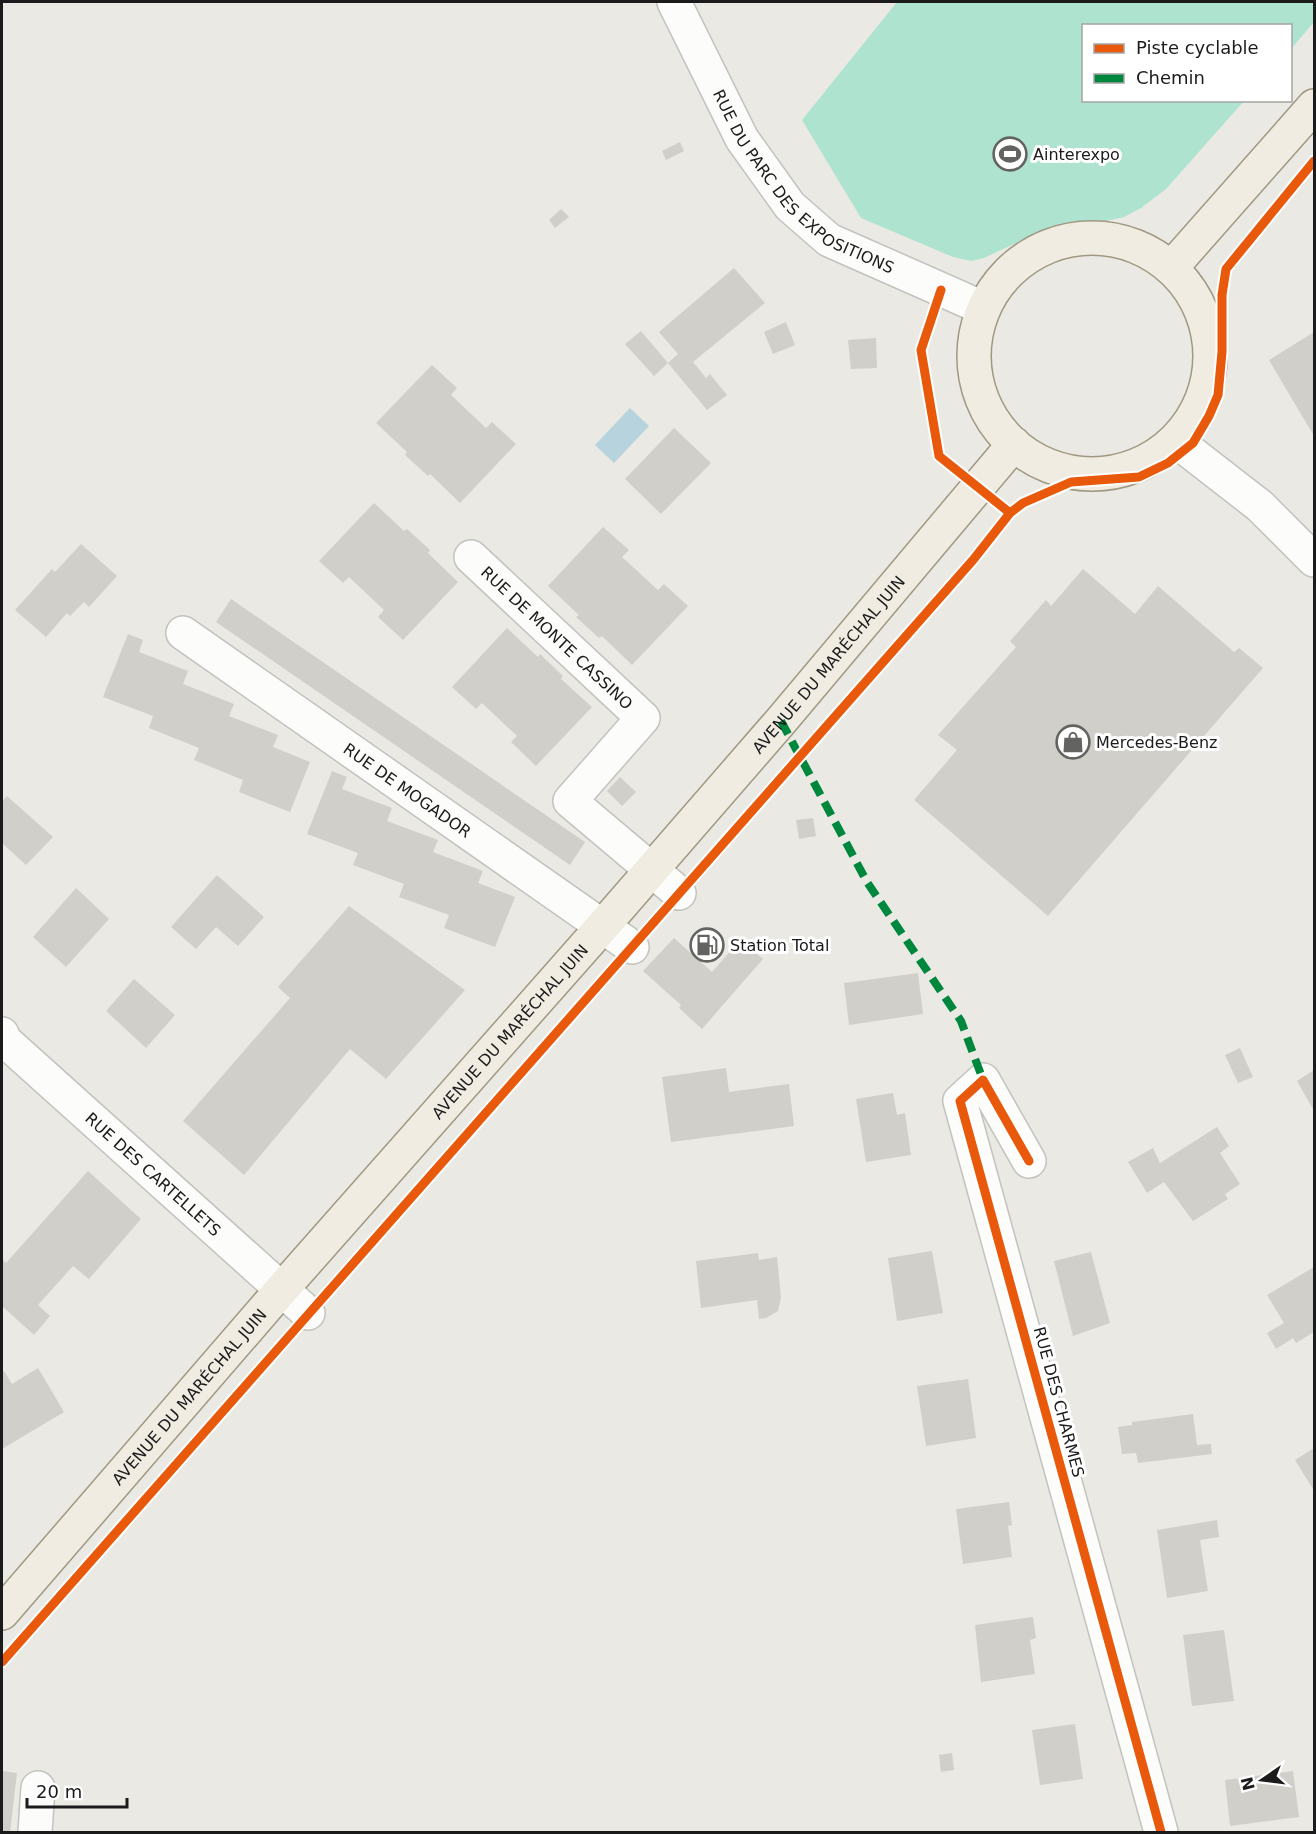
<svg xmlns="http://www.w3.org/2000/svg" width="1316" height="1834" viewBox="0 0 1316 1834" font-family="'DejaVu Sans',sans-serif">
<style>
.pitch{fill:#aee3d0}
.water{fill:#b6d3de}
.building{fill:#d1cfca}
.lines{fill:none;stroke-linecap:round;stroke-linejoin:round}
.minor-casing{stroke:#c2c2bf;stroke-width:36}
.major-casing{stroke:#a09881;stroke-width:36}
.minor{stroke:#fcfcfb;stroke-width:33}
.major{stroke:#f0ece2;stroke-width:33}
.quiet{stroke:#00873e;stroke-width:8;stroke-dasharray:15 8;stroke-linecap:butt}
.cycleway-casing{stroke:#fff;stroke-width:13}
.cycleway{stroke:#e8590c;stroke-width:9}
.labels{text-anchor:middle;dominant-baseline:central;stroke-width:6;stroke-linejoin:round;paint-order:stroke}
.poi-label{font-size:16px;fill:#1b1b1b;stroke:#fff;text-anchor:start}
.street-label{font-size:16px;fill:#1b1b1b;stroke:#fff}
</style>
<rect width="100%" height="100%" fill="#eae9e3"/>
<path class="pitch" d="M897,2H1314V22L1291,49L1290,26H1084V100L1244,101L1166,189L1141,208L1124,217L1022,240L984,258L971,261L953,257L861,218L802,120Z"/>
<path class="water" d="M630,408L649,426L614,463L595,445Z"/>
<path class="building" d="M680,142L684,151L666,160L662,151Z
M561,209L569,217L555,228L549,220Z
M734,268L765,303L693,362L706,378L710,374L727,395L707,410L668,363L678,354L659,332Z
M786,322L795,345L773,354L764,332Z
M641,331L668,363L654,376L625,344Z
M1314,332V436L1269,360Z
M876,338L877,368L851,369L848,340Z
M432,365L457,388L451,395L486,428L492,422L516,444L460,503L430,474L428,476L405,455L407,452L376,423Z
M674,428L711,463L661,514L625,479Z
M374,503L404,531L407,529L430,550L428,553L458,582L403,640L378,617L384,610L349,577L343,583L319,561Z
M603,527L629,550L622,557L658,590L664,584L688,606L632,665L602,636L599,638L576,617L579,615L548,586Z
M81,544L117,576L89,607L84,602L70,616L67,613L46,637L15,610L52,569L55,572Z
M1083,569L1135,614L1158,586L1234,652L1239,648L1263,668L1048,916L914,800L957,750L938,735L1016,647L1010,641L1046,600L1051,606Z
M231,599L585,842L570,865L216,622Z
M507,628L538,657L540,654L563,676L561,679L592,707L536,766L511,742L517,736L482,703L476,709L452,687Z
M128,634L143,640L139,652L188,671L183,684L234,704L229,716L278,735L273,747L310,762L290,812L239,792L243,780L194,760L199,748L149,728L153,716L103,697Z
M332,771L347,777L342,789L392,808L387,821L438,840L433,852L483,871L478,883L515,897L495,947L444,928L449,915L399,897L404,884L353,865L358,853L307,834Z
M620,777L636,792L622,806L607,791Z
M7,796L53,837L26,865L2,843V802Z
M813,818L816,836L799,839L796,820Z
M217,875L264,917L238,946L216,927L196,949L171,927Z
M76,888L109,919L66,967L33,937Z
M349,906L465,990L386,1079L350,1049L244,1175L183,1121L290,998L278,987Z
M674,938L712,972L741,939L763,959L702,1029L679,1008L681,1005L643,971Z
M918,973L923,1014L849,1025L844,983Z
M134,979L175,1015L146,1048L106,1011Z
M1240,1048L1253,1077L1238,1083L1225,1055Z
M726,1068L729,1092L789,1084L794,1126L671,1142L662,1077Z
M1314,1070V1111L1297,1081Z
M893,1093L897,1115L905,1113L911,1155L866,1162L856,1099Z
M1217,1127L1229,1146L1220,1153L1240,1184L1225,1194L1228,1199L1193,1221L1164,1182L1147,1193L1128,1162L1153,1148L1160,1163Z
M88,1171L141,1219L89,1279L73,1266L38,1305L50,1316L34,1335L2,1306V1259L6,1263Z
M932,1251L943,1313L897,1321L888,1258Z
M1091,1252L1110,1323L1073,1336L1054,1261Z
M758,1253L759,1260L777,1257L781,1298L778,1311L766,1318L759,1319L757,1300L701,1308L696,1261Z
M1314,1267V1332L1296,1343L1293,1338L1276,1349L1267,1333L1284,1323L1267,1295Z
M38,1368L64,1412L2,1449V1372L4,1371L12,1384Z
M968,1379L976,1438L926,1446L917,1386Z
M1193,1414L1197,1445L1211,1444L1212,1454L1138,1463L1136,1453L1122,1454L1118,1427L1132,1425V1422Z
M1314,1448V1491L1295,1460Z
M1009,1502L1012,1525L1008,1526L1012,1557L963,1564L956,1509Z
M1217,1520L1219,1537L1200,1540L1208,1591L1167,1598L1157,1530Z
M1033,1617L1036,1638L1030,1640L1035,1674L981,1682L975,1625Z
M1224,1630L1234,1701L1192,1706L1183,1635Z
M1075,1724L1083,1779L1040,1785L1032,1730Z
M952,1753L954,1770L941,1772L939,1755Z
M2,1771L17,1773L10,1832H2Z
M1293,1771L1299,1817L1230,1826L1225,1780Z"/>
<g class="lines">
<defs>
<g id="minor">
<path id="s1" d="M674,2L742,139L790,206L829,240L983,308"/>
<path d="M1175,440L1260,506L1314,560"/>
<path id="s2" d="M471,557L643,718L570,801L679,893"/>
<path id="s3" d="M183,633L632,947"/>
<path id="s4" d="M2,1034L4,1040L308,1313"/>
<path d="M1029,1161L983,1080L960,1101L1161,1832"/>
<path d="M35,1832L38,1788"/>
</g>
<g id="major">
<circle cx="1092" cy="356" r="118"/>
<path d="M1171,268L1314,106"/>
<path id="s5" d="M2,1613L282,1289L602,927L781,721L1014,444"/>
</g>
</defs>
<use href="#minor" class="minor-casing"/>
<use href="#major" class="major-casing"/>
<use href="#minor" class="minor"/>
<use href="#major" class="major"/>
<path class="quiet" d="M781,721L867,882L961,1021L983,1080"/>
<defs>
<path id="cycleway" d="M941,290L921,350L939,456L1010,513
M1029,1161L983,1080L960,1101L1161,1832
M2,1662L973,560L1010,513L1023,503L1071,482L1139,477L1168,463L1193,443L1209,416L1218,395L1222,352V295L1226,269L1314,161"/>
</defs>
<use href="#cycleway" class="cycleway-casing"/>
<use href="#cycleway" class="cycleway"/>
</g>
<defs>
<symbol id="stadium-ring" viewBox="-11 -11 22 22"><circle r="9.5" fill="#fff" stroke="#636361" stroke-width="1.5"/><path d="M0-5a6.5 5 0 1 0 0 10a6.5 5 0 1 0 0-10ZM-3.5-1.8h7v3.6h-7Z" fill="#636361"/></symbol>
<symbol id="shop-ring" viewBox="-11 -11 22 22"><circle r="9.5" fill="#fff" stroke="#636361" stroke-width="1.5"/><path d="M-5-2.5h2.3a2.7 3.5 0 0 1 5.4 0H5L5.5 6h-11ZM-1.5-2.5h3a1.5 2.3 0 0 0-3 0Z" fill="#636361"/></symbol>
<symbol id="fuel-ring" viewBox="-11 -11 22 22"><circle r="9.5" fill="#fff" stroke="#636361" stroke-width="1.5"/><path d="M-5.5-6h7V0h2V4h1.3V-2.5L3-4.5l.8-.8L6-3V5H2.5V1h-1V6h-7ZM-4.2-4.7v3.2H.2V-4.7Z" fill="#636361"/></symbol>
</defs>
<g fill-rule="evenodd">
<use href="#stadium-ring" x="991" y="135" width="38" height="38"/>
<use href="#shop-ring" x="1054" y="723" width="38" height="38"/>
<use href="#fuel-ring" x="688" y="926" width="38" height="38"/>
</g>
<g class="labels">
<g class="poi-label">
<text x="1033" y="154">Ainterexpo</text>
<text x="1096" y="742">Mercedes-Benz</text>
<text x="730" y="945">Station Total</text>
</g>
<g class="street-label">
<text stroke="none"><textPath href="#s1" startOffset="228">RUE DU PARC DES EXPOSITIONS</textPath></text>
<text stroke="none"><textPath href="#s2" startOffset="118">RUE DE MONTE CASSINO</textPath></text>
<text stroke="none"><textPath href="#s5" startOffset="1258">AVENUE DU MARÉCHAL JUIN</textPath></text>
<text stroke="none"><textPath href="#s3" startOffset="274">RUE DE MOGADOR</textPath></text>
<text stroke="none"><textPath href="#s5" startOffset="772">AVENUE DU MARÉCHAL JUIN</textPath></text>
<text stroke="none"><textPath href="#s4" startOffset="207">RUE DES CARTELLETS</textPath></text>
<text stroke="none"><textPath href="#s5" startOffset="286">AVENUE DU MARÉCHAL JUIN</textPath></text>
<text transform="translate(1059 1402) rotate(75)">RUE DES CHARMES</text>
</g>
</g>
<rect width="1316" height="1834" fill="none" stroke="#1b1b1b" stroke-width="6"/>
<rect x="1082" y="24" width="210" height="78" fill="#ffffff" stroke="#a4a4a4" stroke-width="1.5"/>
<rect x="1094" y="44" width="30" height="9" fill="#e8590c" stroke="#a4a4a4" stroke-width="1.5"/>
<text x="1136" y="54" font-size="18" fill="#1b1b1b">Piste cyclable</text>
<rect x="1094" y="74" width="30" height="9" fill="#00873e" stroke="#a4a4a4" stroke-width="1.5"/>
<text x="1136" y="84" font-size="18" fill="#1b1b1b">Chemin</text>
<g transform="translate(1262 1780) rotate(256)" stroke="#ffffff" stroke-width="4.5" paint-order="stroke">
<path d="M0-4.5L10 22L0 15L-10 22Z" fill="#1b1b1b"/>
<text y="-9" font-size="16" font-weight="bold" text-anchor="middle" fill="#1b1b1b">N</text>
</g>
<path d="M27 1798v9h100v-9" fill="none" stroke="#1b1b1b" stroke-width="3"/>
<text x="36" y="1798" font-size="18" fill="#1b1b1b" stroke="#ffffff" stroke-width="4.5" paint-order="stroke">20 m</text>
</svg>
